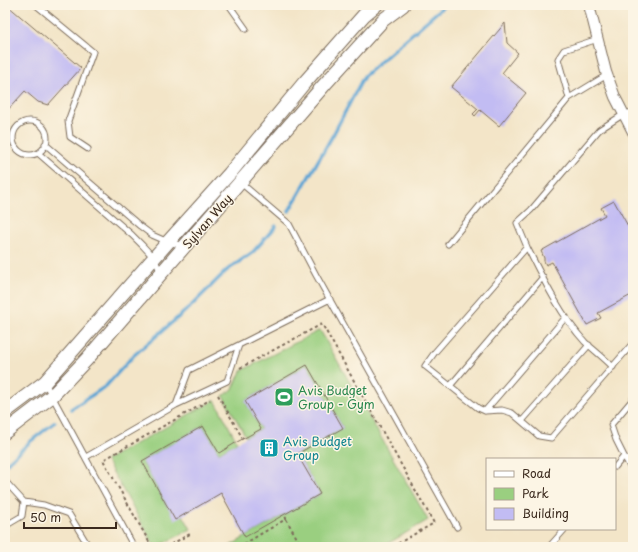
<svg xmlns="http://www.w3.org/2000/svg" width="638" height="552" viewBox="0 0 638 552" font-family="'Playpen Sans',sans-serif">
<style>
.green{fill:#9acf80;stroke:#6a7c4f}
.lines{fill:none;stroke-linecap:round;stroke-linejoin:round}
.stream{stroke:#5da5d4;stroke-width:3.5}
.building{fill:#c2bcf3}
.service-casing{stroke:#7b6b5a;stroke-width:7}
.minor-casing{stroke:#7b6b5a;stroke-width:12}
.tertiary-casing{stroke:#7b6b5a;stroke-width:15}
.path{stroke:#7b6b5a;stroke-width:2;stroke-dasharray:3 3;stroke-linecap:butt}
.service{stroke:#fff;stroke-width:5}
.minor{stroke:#fff;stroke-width:10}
.tertiary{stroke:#fff;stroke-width:13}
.labels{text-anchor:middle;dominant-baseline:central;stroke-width:3;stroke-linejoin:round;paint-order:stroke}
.street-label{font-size:12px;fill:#3b2a1e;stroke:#fcf5e5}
.leisure-label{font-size:12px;fill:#27864d;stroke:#fcf5e5;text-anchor:start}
.culture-label{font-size:12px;fill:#0d838f;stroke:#fcf5e5;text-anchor:start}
</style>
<rect width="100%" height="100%" fill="#fcf5e5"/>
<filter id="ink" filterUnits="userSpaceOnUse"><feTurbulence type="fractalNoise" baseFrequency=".025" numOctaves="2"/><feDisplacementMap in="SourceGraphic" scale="8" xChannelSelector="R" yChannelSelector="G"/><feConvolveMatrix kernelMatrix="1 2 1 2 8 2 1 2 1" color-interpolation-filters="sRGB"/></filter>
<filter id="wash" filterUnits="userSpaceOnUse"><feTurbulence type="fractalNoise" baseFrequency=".012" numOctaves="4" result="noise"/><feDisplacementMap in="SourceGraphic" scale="16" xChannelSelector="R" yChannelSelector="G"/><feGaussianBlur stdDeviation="0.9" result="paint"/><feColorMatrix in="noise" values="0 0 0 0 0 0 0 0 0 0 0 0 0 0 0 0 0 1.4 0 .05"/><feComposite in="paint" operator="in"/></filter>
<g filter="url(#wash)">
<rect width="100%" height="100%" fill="#f3e5c8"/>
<path class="green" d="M320,330L428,520L382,547H228L320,494L297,454L343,428L307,365L245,401L261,429L246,437L223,396L233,389L241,371Z
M215,400L237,442L219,453L203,426L142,461L175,519L183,515L191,529L157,547H155L106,460Z"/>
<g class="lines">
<path class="stream" d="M289,211L333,135L364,76L445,5
M71,409L106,386L133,356L189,308L226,271L253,252L276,226
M5,465L31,441L55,422"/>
</g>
<g id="blocks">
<path class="building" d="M5,5H7L81,68L48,105L38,102L25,91L5,113Z
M505,23L507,43L518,53L502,73L526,93L499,126L480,110L475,116L473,114L478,109L451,87Z
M614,201L633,235V294L598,313L601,318L587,325L552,262L546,265L544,261V258L541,251L605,215L601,208Z
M307,365L343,428L297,454L320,494L245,537L221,493L175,520L142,461L203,426L219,453L237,442L261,429L245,401Z"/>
</g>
</g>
<g filter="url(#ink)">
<use href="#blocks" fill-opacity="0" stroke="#7b6b5a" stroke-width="1"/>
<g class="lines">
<defs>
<path id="service" d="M36,5L93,52L68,121L70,137L88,149
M229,5L246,29
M569,98L558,59L564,50L598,39
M633,112L624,114L599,130L531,210L517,223L527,247L435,352L425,366L478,408L485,411L502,410L512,413L539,436L551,438L633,343
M13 138a17 17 0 1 1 34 0a17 17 0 1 1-34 0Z
M45,144L140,226L152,235L168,242L184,246
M38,153L132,235L143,246L154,258L161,273
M241,183L289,224L316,275L457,527
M448,244L569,98L607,75
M527,247C543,279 561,316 585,342C594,350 604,358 613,367
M45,383L134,547
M450,386L543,277
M176,405L227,381L239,345
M485,411L566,317
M522,421L589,345
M624,456L633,472
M86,457L176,405L189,370L330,299
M615,467L624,456L616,440L611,425L633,399
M5,481L24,502L44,505L69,514L89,547
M5,526L22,516L24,502
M549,547L565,529"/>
<path id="minor" d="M589,5L606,72L615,97L633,132"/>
<path id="tertiary" d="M5,412L45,382L168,242L230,173L304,83L364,15L376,5
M5,432L52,396L87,359L325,84L383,20L403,5"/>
</defs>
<use href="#service" class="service-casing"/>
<use href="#minor" class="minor-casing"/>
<use href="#tertiary" class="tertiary-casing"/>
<path class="path" d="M240,368L322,324L434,523L392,547
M218,395L243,439
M286,519L302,547
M152,547L103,460L210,400
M166,547L190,534
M239,547L286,519L285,514"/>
<use href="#service" class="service"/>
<use href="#minor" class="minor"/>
<use href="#tertiary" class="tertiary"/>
</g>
</g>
<defs>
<symbol id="stadium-square" viewBox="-11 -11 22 22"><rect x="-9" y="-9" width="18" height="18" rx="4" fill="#2e9e5b" stroke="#fcf5e5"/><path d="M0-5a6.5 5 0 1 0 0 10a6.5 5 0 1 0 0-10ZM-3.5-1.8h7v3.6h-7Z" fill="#fff"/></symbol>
<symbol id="building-square" viewBox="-11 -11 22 22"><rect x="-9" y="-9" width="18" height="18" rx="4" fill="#0f9aa8" stroke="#fcf5e5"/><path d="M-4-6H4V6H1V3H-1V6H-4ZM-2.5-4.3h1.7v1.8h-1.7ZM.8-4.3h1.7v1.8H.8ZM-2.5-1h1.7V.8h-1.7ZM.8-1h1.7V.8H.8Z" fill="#fff"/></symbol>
</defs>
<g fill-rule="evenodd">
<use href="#stadium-square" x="273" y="386" width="22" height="22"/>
<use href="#building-square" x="258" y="437" width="22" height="22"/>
</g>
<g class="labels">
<g class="street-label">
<text transform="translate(207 221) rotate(-49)">Sylvan Way</text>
</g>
<g class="leisure-label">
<text x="298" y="390">Avis Budget<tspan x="298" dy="14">Group - Gym</tspan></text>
</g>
<g class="culture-label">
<text x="283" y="441">Avis Budget<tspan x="283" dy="14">Group</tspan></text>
</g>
</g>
<rect width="638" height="552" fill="none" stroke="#fcf5e5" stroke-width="20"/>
<rect x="486" y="458" width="130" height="72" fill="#fcf5e5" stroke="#afa495"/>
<rect x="494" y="471" width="20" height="6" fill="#ffffff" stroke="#afa495"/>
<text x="522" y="478" font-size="12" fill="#3b2a1e">Road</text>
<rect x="494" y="488" width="20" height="12" fill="#9acf80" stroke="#afa495"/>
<text x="522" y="498" font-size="12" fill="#3b2a1e">Park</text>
<rect x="494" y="508" width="20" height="12" fill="#c2bcf3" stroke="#afa495"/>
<text x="522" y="518" font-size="12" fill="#3b2a1e">Building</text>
<path d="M24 522v6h92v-6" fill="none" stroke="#3b2a1e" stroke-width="2"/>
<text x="30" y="522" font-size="12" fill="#3b2a1e" stroke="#fcf5e5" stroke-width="3" paint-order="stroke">50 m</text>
</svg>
